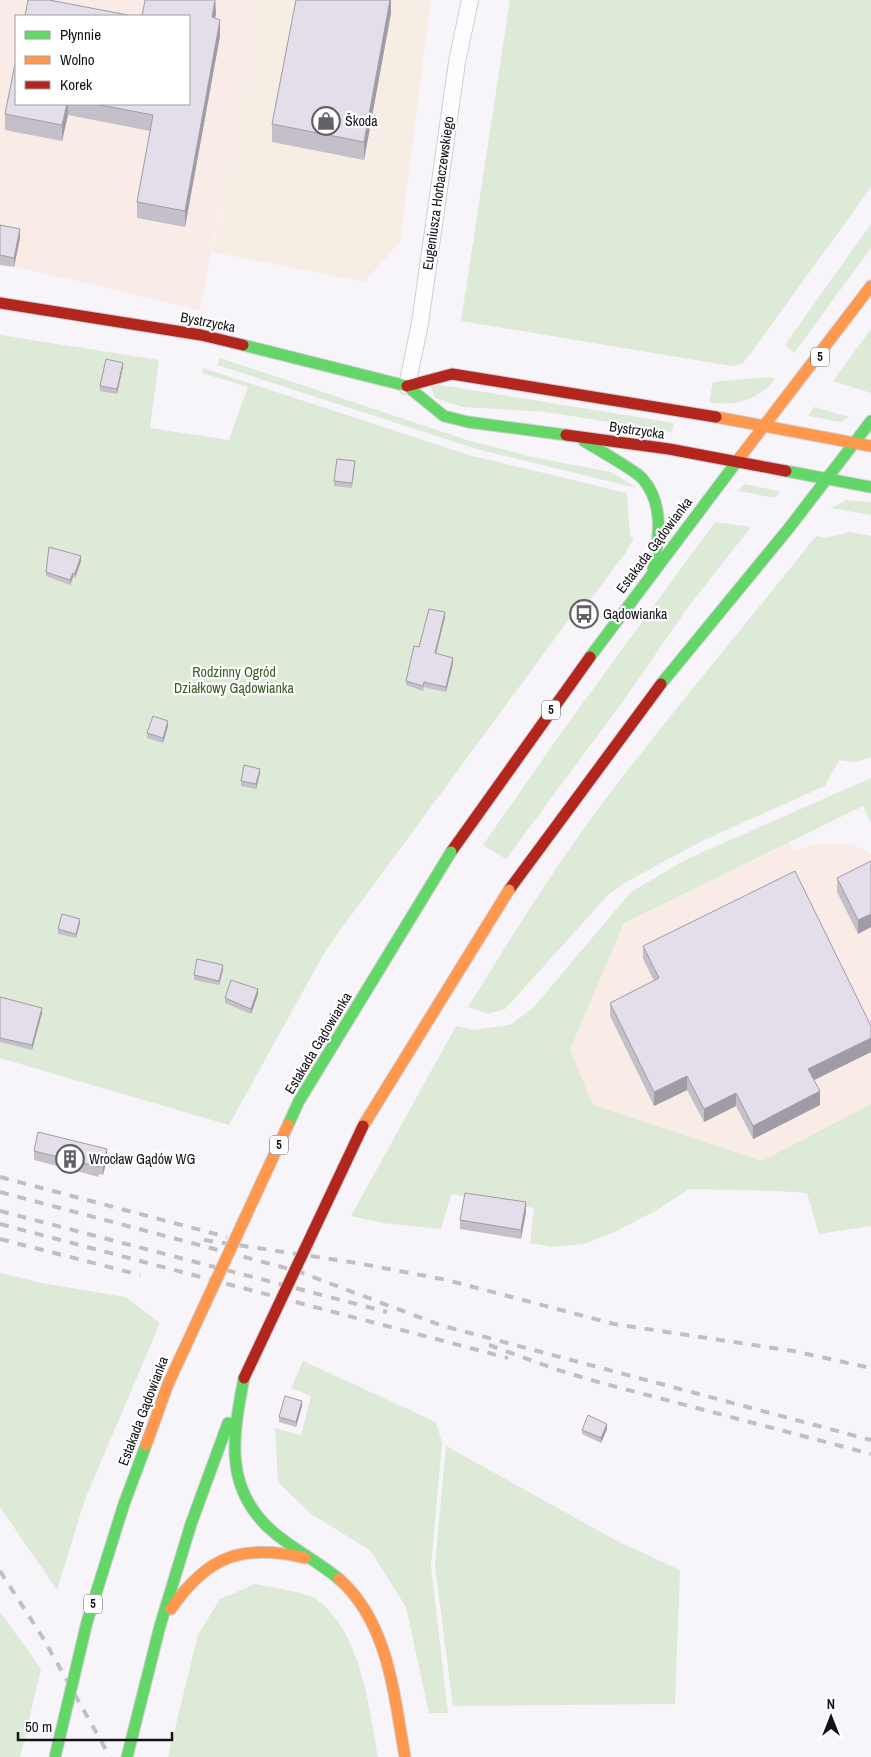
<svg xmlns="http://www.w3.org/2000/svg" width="871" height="1757" viewBox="0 0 871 1757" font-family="'Archivo Narrow',sans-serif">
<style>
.commercial{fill:#f6ede5}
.industrial{fill:#f9ece7;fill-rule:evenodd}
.green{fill:#dcead7}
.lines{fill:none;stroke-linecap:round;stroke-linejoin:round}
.street-casing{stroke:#d0ced3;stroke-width:18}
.fast-casing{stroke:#d0ced3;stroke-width:13}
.slow-casing{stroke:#d0ced3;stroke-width:13}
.jam-casing{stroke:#d0ced3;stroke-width:13}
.street{stroke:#fefdfe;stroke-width:16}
.fast{stroke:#63d668;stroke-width:11}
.slow{stroke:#ff974d;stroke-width:11}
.jam{stroke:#b3261e;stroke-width:11}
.rail{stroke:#c1bfc1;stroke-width:4;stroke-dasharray:9 9;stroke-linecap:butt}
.fast-bridge-casing{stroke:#d0ced3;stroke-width:13;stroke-linecap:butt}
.slow-bridge-casing{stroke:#d0ced3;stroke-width:13;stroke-linecap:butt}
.jam-bridge-casing{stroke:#d0ced3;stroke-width:13;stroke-linecap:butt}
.fast-bridge{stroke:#63d668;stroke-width:11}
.slow-bridge{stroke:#ff974d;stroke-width:11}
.jam-bridge{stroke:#b3261e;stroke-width:11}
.wall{fill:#c4bfc9}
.shaded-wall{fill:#a09ba4}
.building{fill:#e4deea;stroke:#a09ba4}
.labels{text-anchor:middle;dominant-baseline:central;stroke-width:4.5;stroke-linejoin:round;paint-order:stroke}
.shield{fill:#fff;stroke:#5a595d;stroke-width:1}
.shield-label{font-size:12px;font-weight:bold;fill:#141217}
.poi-label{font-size:14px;fill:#141217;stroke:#fff;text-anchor:start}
.street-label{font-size:14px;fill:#141217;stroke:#fff}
.park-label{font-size:14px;fill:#365e24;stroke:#fff}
</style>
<rect width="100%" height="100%" fill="#f7f4fa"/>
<path class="commercial" d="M260,0H431L400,242L364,282L212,252Z"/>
<path class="industrial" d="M0,0H260L200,310L0,263ZM16,16H189V104H16Z
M789,842L794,851L815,844H853L871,854V1104L762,1161L593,1105L570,1050L624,923Z"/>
<path class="green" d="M510,0H871V187L751,353L742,364L731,366L461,321Z
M871,224V248L794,353L785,345Z
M871,329V393L833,381Z
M0,335L159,360L150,428L229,440L248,387L202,373L203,368L472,456L627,493L630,536L634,538L626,552L582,611L578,607L327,948L229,1125L0,1058Z
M220,358L467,440L532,457L611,472L637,488L480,450L217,365Z
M769,377L775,379C758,400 736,407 709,402L713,382Z
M440,385L674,423L672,432L546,412L463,407L435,398L431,387Z
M814,407L849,417L841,422L808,416Z
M744,484L780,491L775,498L738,491Z
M847,500L871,502V515L831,508Z
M715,522L751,527L688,607L624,700L506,859L483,845L564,729Z
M849,532L871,536V757L856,762L839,760L825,786L704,840L628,881L608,895L505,1009L488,1014L468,1007C515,931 562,855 617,784C682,700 750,619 816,536L826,538Z
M871,778V823L863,806L624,923L570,1050L593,1105L762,1161L871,1104V1226L819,1234L807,1193L778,1191L689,1189L657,1210L610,1234L583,1244L552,1247L530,1243L534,1208L451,1194L441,1229L382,1223L351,1216L456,1026L473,1030L510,1025L533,1008L631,892L687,859Z
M0,1273L42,1283L125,1297L160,1323L85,1499L57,1590L0,1507Z
M303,1361L436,1422L442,1443L431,1566L448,1713H429L406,1607L371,1551L310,1513L278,1482L275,1428L301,1435L311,1396L291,1388Z
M446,1446L617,1541L680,1570L675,1704L453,1706L435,1566Z
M255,1584C267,1587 305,1592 314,1598C361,1629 369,1706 378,1757H168L198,1635L220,1599Z
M0,1612L41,1669L20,1757H0Z"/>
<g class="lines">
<defs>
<path id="street" d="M407,386L420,323L457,62L470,0"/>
<path id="fast" d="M243,345L407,386L444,416L468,422L566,435
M584,441C597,449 633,469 642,478C665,504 659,539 653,570
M786,471L871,487
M590,657L741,456
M661,684L789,528L871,421
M244,1378C233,1435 223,1487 271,1530C292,1549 318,1561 339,1579
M127,1757L160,1626L191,1524L228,1423"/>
<path id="slow" d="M716,417L871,446
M741,456L871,286
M339,1579C389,1623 394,1696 405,1757
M171,1609C207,1556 242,1543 305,1558"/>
<path id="jam" d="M0,303L201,335L243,345
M407,386L452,374L716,417
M566,435L669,449L786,471
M451,852L590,657
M509,890L661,684"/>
</defs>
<use href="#street" class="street-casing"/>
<use href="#fast" class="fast-casing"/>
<use href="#slow" class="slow-casing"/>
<use href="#jam" class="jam-casing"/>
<use href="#street" class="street"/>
<use href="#fast" class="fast"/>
<use href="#slow" class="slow"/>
<use href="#jam" class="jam"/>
<path class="rail" d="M0,1177L227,1237
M0,1192L297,1271L440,1325L871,1440
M0,1211L387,1312
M0,1224L508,1358
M0,1239L140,1275
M204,1240L357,1263L447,1280L614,1324L793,1351L871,1368
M489,1345L558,1370L598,1382L871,1454
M0,1571L43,1638L110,1757"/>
<defs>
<path id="fast-bridge" d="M288,1125L299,1101L451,852
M55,1757L87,1622L124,1504L146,1445"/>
<path id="slow-bridge" d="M363,1126L509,890
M146,1445L168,1384L288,1125"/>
<path id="jam-bridge" d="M244,1378L363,1126"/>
</defs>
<use href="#fast-bridge" class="fast-bridge-casing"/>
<use href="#slow-bridge" class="slow-bridge-casing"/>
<use href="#jam-bridge" class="jam-bridge-casing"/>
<use href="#fast-bridge" class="fast-bridge"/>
<use href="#slow-bridge" class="slow-bridge"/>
<use href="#jam-bridge" class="jam-bridge"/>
</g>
<path class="wall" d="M216,0L215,18L220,36L185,227L137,218V202L150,131L68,115L62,141L5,130V114L16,104H189Z
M391,0V13L364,160L272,142V124Z
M0,225L20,238L14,267L0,265Z
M123,367L117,394L100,391V386Z
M355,466L352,488L334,486V481Z
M81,561L75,578L73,577L70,585L46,576V572Z
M445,617L436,653L453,663L446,692L424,687L423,691L406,685V681L419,647Z
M168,726L163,743L147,738V733Z
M260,773L256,789L241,786V781Z
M871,861V927L858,934L837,892V878Z
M80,923L76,938L58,934V929Z
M643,946L871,1052L814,1080L820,1105L753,1139L736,1106L704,1122L687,1090L654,1106L610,1016V1003L654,981L643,959Z
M223,970L219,985L194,980V975Z
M258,994L251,1014L225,1003V998Z
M0,997L42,1013L32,1050L0,1042Z
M34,1151L107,1159L103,1175L99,1174V1177L34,1160Z
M526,1212L521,1239L460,1229V1220Z
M302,1406L296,1427L279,1422V1417Z
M607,1429L601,1443L582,1434V1430Z"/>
<path class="shaded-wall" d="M215,0L216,14L212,34V17Z
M390,0H391V13L364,160V142Z
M220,20V36L185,227V211Z
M67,104H68V115L62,141V125Z
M20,229V238L14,267V258Z
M123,363V367L117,394V389Z
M81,556V561L75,578V573Z
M73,573V577L70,585V580Z
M445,612V617L435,658V653Z
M453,658V663L446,692V687Z
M168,721V726L163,743V738Z
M260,769V773L256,789V784Z
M871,914V927L858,934V920Z
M80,919V923L76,938V934Z
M223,965V970L219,985V981Z
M258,989V994L251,1014V1009Z
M42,1008V1013L32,1050V1045Z
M871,1038V1052L808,1083V1069Z
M687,1076V1090L654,1106V1092Z
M820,1091V1105L753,1139V1126Z
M736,1093V1106L704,1122V1109Z
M107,1149V1159L103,1175V1165Z
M526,1202V1212L521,1239V1230Z
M302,1401V1406L296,1427V1422Z
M607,1424V1429L601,1443V1438Z"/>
<path class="building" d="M28,0H49L133,16H25Z
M145,0H215L212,17L220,20L185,211L137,202L153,115L95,104H189V16H142Z
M296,0H390L364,142L272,124Z
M16,59V104H67L62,125L5,114Z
M0,225L20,229L14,258L0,255Z
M106,359L123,363L117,389L100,386Z
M337,459L355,461L352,483L334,481Z
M49,547L81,556L75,573H73L70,580L46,572Z
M429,609L445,612L435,653L453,658L446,687L424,682L423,686L406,681L414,646L419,647Z
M153,716L168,721L163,738L147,733Z
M244,765L260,769L256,784L241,781Z
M871,861V914L858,920L837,878Z
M795,871L871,1026V1038L808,1069L820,1091L753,1126L736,1093L704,1109L687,1076L654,1092L610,1003L659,978L643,946Z
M62,914L80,919L76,934L58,929Z
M197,959L223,965L219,981L194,975Z
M231,980L258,989L251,1009L225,998Z
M0,997L42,1008L32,1045L0,1038Z
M38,1132L107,1149L103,1165L99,1164V1167L34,1151Z
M465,1193L526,1202L521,1230L460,1220Z
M285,1396L302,1401L296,1422L279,1417Z
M588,1415L607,1424L601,1438L582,1430Z"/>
<defs>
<symbol id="shop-ring" viewBox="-11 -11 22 22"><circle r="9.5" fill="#fff" stroke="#636166" stroke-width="1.5"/><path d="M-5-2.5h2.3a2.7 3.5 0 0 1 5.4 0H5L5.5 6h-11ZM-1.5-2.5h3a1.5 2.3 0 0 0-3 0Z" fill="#636166"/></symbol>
<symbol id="bus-ring" viewBox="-11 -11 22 22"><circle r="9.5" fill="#fff" stroke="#636166" stroke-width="1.5"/><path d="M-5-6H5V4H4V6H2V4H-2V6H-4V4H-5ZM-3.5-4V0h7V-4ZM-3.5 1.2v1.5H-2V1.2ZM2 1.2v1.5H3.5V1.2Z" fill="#636166"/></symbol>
<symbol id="building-ring" viewBox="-11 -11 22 22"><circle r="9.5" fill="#fff" stroke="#636166" stroke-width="1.5"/><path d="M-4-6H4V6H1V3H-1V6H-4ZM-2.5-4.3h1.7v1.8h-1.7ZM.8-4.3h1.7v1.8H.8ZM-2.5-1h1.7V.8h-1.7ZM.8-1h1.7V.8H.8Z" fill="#636166"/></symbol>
</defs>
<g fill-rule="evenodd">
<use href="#shop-ring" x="310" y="105" width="32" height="32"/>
<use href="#bus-ring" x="568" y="598" width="32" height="32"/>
<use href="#building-ring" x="54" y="1143" width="32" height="32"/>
</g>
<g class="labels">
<g class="shield">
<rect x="811" y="347.5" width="18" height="19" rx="4"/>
<rect x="542" y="700.5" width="18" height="19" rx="4"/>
<rect x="270" y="1135.5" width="18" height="19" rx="4"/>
<rect x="84" y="1594.5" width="18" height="19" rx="4"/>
</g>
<g class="shield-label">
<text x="820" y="357">5</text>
<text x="551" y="710">5</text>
<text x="279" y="1145">5</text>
<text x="93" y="1604">5</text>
</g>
<g class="poi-label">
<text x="345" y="121">Škoda</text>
<text x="603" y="614">Gądowianka</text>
<text x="89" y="1159">Wrocław Gądów WG</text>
</g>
<g class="street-label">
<text transform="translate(438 193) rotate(-82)">Eugeniusza Horbaczewskiego</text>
<text transform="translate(208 322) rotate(11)">Bystrzycka</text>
<text transform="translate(637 430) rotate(8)">Bystrzycka</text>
<text transform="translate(654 545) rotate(-53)">Estakada Gądowianka</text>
<text transform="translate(318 1043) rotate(-59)">Estakada Gądowianka</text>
<text transform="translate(143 1411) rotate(-69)">Estakada Gądowianka</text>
</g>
<g class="park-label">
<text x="234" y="672">Rodzinny Ogród<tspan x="234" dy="16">Działkowy Gądowianka</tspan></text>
</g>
</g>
<rect x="15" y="15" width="175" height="90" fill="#ffffff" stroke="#a1a0a2"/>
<rect x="25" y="31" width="25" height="8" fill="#63d668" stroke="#a1a0a2"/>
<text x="60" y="40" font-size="15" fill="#141217">Płynnie</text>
<rect x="25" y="56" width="25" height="8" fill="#ff974d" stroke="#a1a0a2"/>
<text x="60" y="65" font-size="15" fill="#141217">Wolno</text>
<rect x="25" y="81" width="25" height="8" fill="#b3261e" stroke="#a1a0a2"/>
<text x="60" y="90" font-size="15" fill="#141217">Korek</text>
<g transform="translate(831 1717)" stroke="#ffffff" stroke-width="4" paint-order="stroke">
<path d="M0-4L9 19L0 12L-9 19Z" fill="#141217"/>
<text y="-8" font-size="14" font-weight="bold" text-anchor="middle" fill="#141217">N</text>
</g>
<path d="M18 1732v8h154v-8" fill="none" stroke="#141217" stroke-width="2.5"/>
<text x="25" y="1732" font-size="15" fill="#141217" stroke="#ffffff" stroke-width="4" paint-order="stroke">50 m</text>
</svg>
